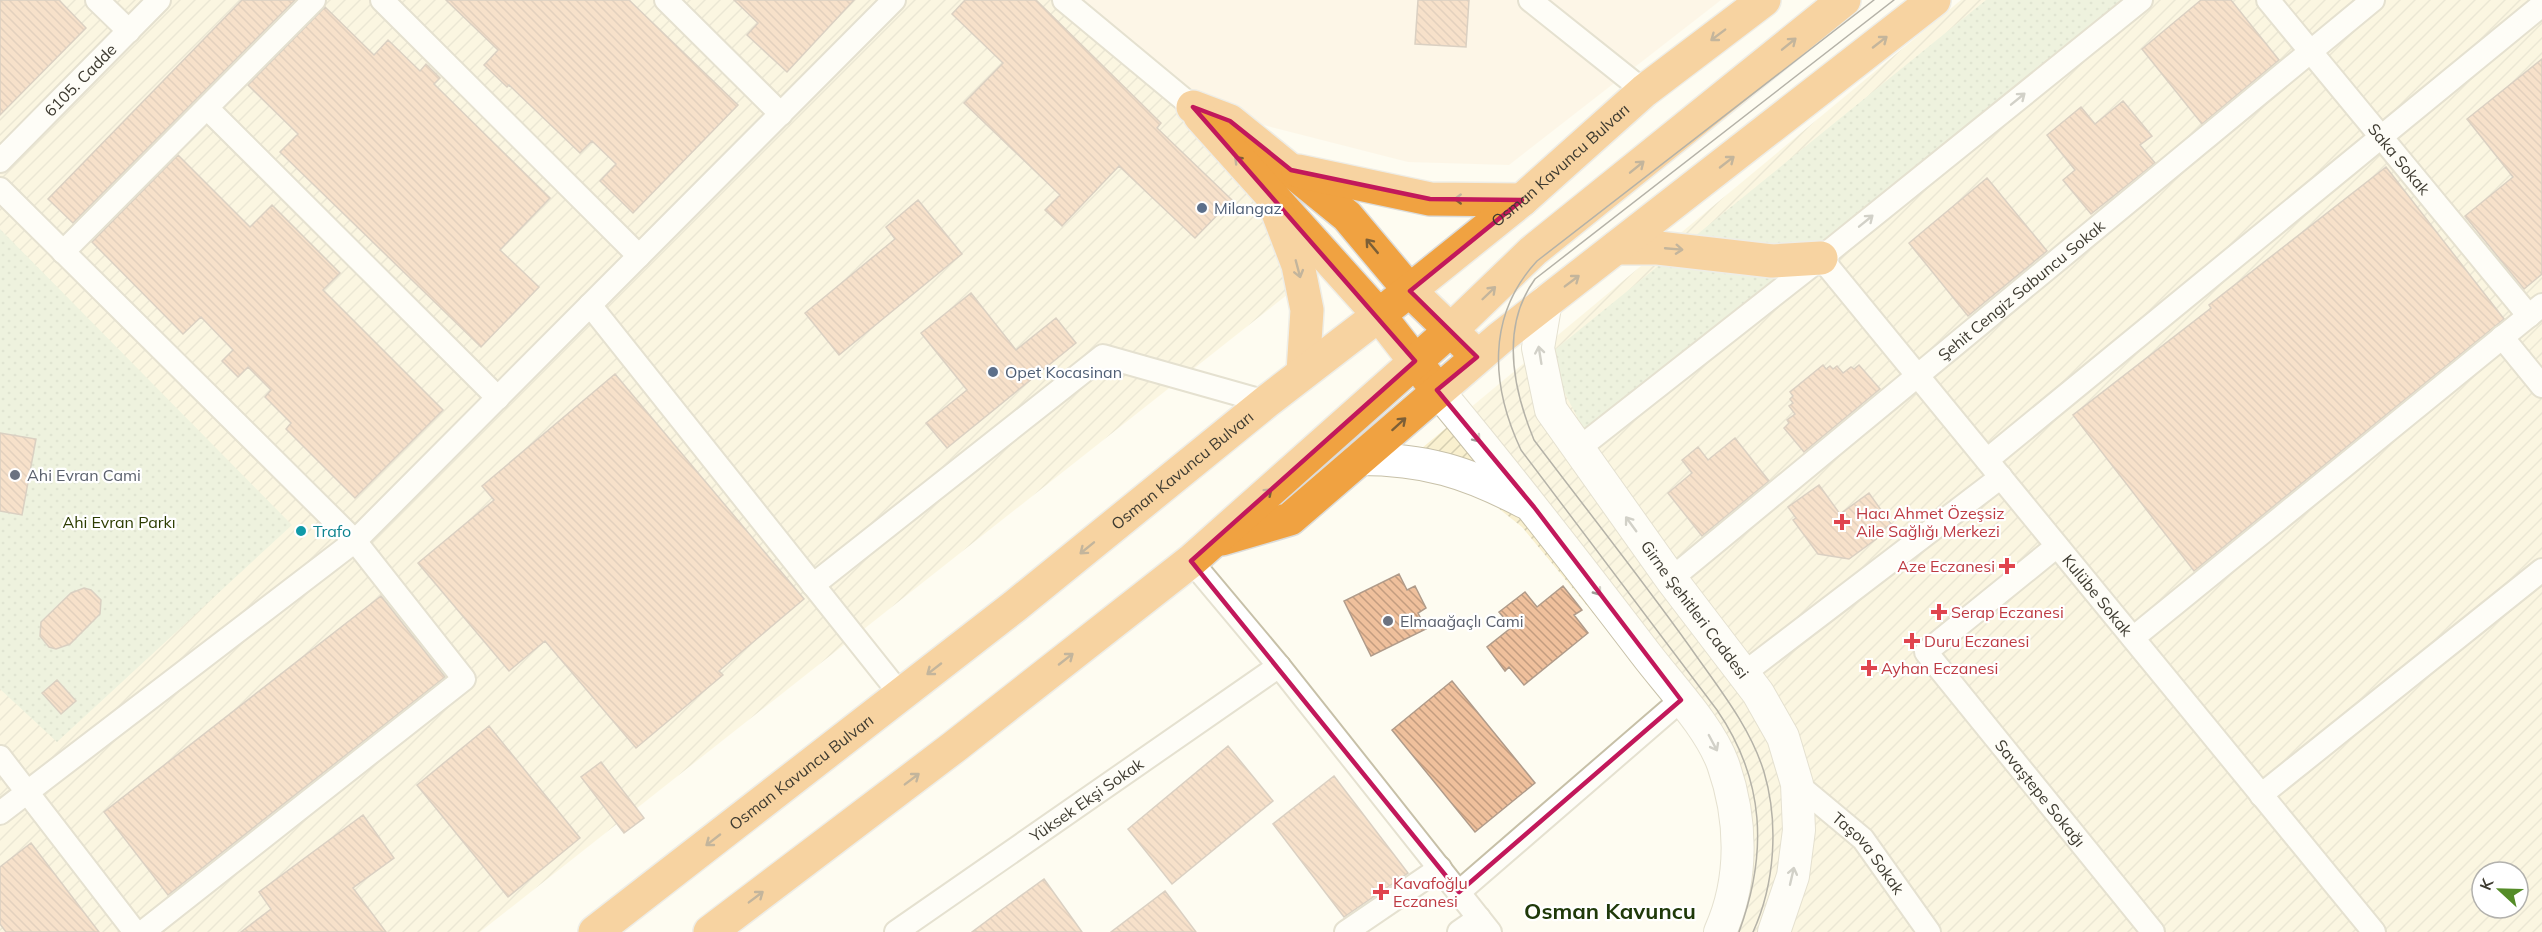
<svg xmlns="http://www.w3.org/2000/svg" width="2542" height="932" viewBox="0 0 2542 932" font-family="Mulish,sans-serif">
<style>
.commercial{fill:#fcf0dc}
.industrial{fill:url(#industrial-furrows);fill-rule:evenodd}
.grass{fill:url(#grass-dots)}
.building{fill:url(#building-back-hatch);stroke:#b09b8a;stroke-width:1.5}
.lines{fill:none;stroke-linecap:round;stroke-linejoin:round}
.street-casing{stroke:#c7c0a8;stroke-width:26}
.secondary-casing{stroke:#c7c0a8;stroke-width:34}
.highway-casing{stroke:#dcdcda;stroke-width:36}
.street{stroke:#fff;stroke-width:22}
.secondary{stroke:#fff;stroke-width:32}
.highway{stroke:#f0a241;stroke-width:33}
.tram{stroke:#5d5a50;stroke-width:1.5}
.oneway{stroke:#7c5f37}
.oneway2{stroke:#9e9d98}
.marked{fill:none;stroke:#c2185b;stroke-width:4.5;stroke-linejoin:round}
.service-dot{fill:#5c6f8a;stroke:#fff;stroke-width:2}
.worship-dot{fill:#6b7280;stroke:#fff;stroke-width:2}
.health-dot{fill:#e0444e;stroke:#fff;stroke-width:2}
.culture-dot{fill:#0f9aa8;stroke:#fff;stroke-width:2}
.labels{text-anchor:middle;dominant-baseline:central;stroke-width:4.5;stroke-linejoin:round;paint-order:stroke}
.street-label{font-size:16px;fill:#3e3b31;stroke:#fff}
.service-label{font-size:16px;fill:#4e5e75;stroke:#fff;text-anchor:start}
.worship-label{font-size:16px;fill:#5b616d;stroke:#fff;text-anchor:start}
.health-label{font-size:16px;fill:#be3a42;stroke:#fff;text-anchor:start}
.park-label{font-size:16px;fill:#2d3d02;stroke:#fff}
.culture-label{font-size:16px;fill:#0d838f;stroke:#fff;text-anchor:start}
.district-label{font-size:22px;font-weight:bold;fill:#1f3909;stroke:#fff}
</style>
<defs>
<pattern id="industrial-furrows" width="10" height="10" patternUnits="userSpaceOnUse" patternTransform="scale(1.5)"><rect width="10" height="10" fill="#f9f0cf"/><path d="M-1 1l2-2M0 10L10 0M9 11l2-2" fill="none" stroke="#d6cfb2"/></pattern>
<pattern id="grass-dots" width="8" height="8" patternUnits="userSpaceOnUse" patternTransform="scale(1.5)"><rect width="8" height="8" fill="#dbe7c8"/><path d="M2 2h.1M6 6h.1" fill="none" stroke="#bdc7ac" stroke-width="1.8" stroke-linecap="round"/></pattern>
<pattern id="building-back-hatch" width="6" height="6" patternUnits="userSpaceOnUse" patternTransform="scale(1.5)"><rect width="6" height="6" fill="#efc09c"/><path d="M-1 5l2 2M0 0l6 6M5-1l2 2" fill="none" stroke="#c39d80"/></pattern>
</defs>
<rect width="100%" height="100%" fill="#fefcf1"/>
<path class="commercial" d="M1066,0H1721L1509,165L1408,162L1193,107Z"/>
<path class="industrial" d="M0,0H1066L1193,107L1311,276L480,932H0Z
M1961,0H2542V932H1711L1722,890L1724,818L1704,747L1522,527L1488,500L1398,468ZM2482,872H2518V908H2482Z"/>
<path class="grass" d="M1986,0H2127L1584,430L1546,357Z
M0,229L292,525L57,742L0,689Z"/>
<path class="building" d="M0,0H59L86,28L0,115Z
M242,0H295L73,223L48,199Z
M446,0H629L738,105L633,213L600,181L616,164L592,141L580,153L509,85L507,87L484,65L498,50Z
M734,0H854L787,72L747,35L758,23Z
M965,0H1036L1161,123L1157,128L1232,200L1195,238L1119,166L1062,226L1045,210L1060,195L964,103L1003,63L952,14Z
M1418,0H1469L1466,47L1415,44Z
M2201,0H2231L2279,60L2202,124L2142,49Z
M325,7L374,55L388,40L420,71L426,64L440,78L434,84L550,198L500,250L539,287L481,347L280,152L298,134L248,85Z
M2542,59V274L2524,289L2465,216L2513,177L2467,119Z
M2123,101L2152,136L2140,145L2155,163L2091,214L2063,180L2075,170L2047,135L2081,107L2095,124Z
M178,155L250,227L272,205L340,273L323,290L443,410L355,498L286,429L291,423L265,397L271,390L248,367L238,377L222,361L233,350L201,317L183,334L92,242Z
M2386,167L2504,319L2194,571L2073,415L2211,308L2209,305Z
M1987,178L2047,251L1968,316L1909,243Z
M918,200L962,254L839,355L805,313L895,239L886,227Z
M971,293L1016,350L1056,318L1076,343L947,448L926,423L967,390L921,333Z
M1823,365L1826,369L1830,366L1833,369L1837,366L1843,373L1851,367L1854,369L1859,365L1880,389L1804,452L1784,428L1789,423L1787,420L1795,414L1789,406L1793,403L1790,399L1793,396L1790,392Z
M615,374L804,599L719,671L723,675L636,748L545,641L509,671L418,563L494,500L482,486Z
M0,433L36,439L22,515L0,511Z
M1735,438L1769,481L1702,536L1668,493L1692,473L1682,460L1698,447L1708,460Z
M1819,485L1840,514L1869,493L1891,524L1881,531L1883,534L1849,559L1818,554L1793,520L1796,518L1788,507Z
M1399,574L1407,590L1415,586L1426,608L1418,613L1426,629L1371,656L1344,601Z
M1563,586L1582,610L1574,615L1588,633L1524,685L1509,667L1505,671L1487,647L1512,627L1499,612L1525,592L1537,607Z
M84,588L91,590L101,600L100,614L70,644L56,649L49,647L40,636L41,622L71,593Z
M381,596L445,677L168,895L104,812Z
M57,680L76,701L61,714L42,693Z
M1452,681L1535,783L1475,832L1392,730Z
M489,726L580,838L508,897L417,785Z
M1228,746L1273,801L1172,884L1128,829Z
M601,762L644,818L624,833L581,777Z
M1334,776L1408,873L1344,917L1273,824Z
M363,815L394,858L353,888L386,932H241L271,909L259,892Z
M31,843L99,932H6L0,924V867Z
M1044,879L1082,932H972L1004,908Z
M1165,891L1196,932H1111Z"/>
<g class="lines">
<defs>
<g id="street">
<path d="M97,0L129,31"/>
<path d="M382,0L639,256"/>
<path d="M666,0L781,114"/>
<path d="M1064,0L1193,107"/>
<path d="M1530,0L1644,91"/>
<path id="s1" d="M2268,0L2529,316"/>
<path d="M207,108L498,398"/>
<path id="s2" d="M0,161L159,0"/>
<path d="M0,189L355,541L464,679L143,932"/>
<path d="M63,252L314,0"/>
<path id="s3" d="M1821,258L2374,932"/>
<path d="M590,305L901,695"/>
<path d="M2502,337L2542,386"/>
<path d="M1578,449L1821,258L2141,0"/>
<path d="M1987,460L2542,5"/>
<path id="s4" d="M2057,546L1926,652L2153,932"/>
<path d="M1191,561L1279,666L1490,932"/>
<path id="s5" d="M1671,579L2373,0"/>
<path d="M813,585L1103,356L1266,402"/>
<path d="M2133,638L2542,305"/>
<path d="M1743,674L2001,477"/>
<path d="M0,757L135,932"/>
<path id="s6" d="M1797,784L1863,839L1929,932"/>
<path d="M2261,795L2542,570"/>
<path d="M0,813L355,541L894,0"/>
<path d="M1459,892L1681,700"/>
<path id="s7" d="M896,932L1279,666"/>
<path d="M1346,932L1440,868"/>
<path d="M1459,932L1479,918"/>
</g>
<g id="secondary">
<path id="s8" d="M1546,301L1538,348L1551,410L1671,579L1758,693L1783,737L1797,784L1799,830L1793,876L1774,932"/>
<path d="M1437,390C1509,476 1577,564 1645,653C1670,686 1709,726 1723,764C1742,818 1744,879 1720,932"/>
<path d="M1359,459C1425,459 1467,472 1524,502"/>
</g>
<g id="highway">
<path d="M1193,107L1230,121L1347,216L1410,291L1467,346"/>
<path d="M1200,116L1379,315L1428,378"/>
<path d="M1298,171L1430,199L1522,200"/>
<path d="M1277,210L1298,265L1307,310L1303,372"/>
<path d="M1616,248H1658L1772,261L1821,258"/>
<path d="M1222,539L1290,519L1500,338L1934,0"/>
<path id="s9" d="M595,932L1015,606L1266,402L1379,315L1522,200L1644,91L1764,0"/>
<path d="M710,932L954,747L1191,561L1452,329L1533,251L1844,0"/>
</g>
</defs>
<use href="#street" class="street-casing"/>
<use href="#secondary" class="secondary-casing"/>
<use href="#highway" class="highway-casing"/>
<use href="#street" class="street"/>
<use href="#secondary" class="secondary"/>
<use href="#highway" class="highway"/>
<path class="tram" d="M1739,932C1768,853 1765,780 1717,710L1521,450C1491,386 1486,316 1537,261L1874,0
M1753,932C1775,884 1779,823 1764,772C1750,726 1717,686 1690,647C1640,577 1586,509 1534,440C1513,389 1500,327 1535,279L1894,0"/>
</g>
<defs><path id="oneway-shaft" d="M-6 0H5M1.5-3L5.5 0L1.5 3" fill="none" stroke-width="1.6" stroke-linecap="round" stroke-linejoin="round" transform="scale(1.5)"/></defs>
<g class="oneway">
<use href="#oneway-shaft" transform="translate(1718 35) rotate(143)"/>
<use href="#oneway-shaft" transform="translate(1880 42) rotate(-38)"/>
<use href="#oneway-shaft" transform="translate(1789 44) rotate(-39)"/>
<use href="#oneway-shaft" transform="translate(1727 162) rotate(-38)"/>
<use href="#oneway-shaft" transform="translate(1241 163) rotate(-134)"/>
<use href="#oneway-shaft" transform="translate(1637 167) rotate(-39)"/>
<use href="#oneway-shaft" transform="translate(1463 199) rotate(-180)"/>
<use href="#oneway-shaft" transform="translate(1372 246) rotate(-130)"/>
<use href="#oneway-shaft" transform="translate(1674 249) rotate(5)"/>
<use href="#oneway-shaft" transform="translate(1298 269) rotate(75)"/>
<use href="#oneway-shaft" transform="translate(1572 281) rotate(-37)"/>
<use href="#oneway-shaft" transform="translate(1489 293) rotate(-44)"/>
<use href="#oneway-shaft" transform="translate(1399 424) rotate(-42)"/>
<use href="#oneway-shaft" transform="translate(1265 495) rotate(-42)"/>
<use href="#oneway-shaft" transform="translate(1087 548) rotate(141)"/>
<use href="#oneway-shaft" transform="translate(1066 659) rotate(-38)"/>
<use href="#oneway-shaft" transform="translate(934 669) rotate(142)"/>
<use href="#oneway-shaft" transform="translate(912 779) rotate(-37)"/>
<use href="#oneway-shaft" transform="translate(713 840) rotate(142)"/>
<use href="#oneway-shaft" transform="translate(756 897) rotate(-37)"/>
</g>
<g class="oneway2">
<use href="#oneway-shaft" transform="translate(2018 99) rotate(-39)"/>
<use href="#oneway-shaft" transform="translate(1866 221) rotate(-39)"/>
<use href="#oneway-shaft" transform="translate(1540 355) rotate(-99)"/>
<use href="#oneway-shaft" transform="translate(1474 435) rotate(50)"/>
<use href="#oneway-shaft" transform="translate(1631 524) rotate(-126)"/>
<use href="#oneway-shaft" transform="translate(1595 588) rotate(53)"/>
<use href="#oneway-shaft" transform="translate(1713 743) rotate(62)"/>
<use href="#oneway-shaft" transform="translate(1792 876) rotate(-77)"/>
</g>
<path d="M0 0H2542V932H0ZM1193,107L1230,121L1291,170L1430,199L1522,200L1410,291L1477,357L1437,390L1534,507L1681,700L1459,892L1191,561L1415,361Z" fill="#fefcf1" fill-opacity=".55" fill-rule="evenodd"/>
<path class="marked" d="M1193,107L1230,121L1291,170L1430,199L1522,200L1410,291L1477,357L1437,390L1534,507L1681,700L1459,892L1191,561L1415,361Z"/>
<g class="service-dot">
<circle cx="1202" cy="208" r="6"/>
<circle cx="993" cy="372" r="6"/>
</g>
<g class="worship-dot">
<circle cx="15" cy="475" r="6"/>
<circle cx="1388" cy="621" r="6"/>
</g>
<g class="health-dot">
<path d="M1839 513h6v6h6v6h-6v6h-6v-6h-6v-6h6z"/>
<path d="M2004 557h6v6h6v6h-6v6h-6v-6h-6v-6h6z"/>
<path d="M1936 603h6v6h6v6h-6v6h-6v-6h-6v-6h6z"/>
<path d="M1909 632h6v6h6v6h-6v6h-6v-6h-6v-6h6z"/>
<path d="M1866 659h6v6h6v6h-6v6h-6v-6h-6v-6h6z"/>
<path d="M1378 883h6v6h6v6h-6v6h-6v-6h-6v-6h6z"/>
</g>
<circle class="culture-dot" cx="301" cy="531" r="6"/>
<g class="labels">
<g class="street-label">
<text stroke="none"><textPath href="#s2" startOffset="114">6105. Cadde</textPath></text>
<text stroke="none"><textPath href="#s1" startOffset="206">Saka Sokak</textPath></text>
<text stroke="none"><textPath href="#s9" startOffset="1233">Osman Kavuncu Bulvarı</textPath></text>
<text stroke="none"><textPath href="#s5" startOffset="454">Şehit Cengiz Sabuncu Sokak</textPath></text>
<text stroke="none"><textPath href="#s9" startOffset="747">Osman Kavuncu Bulvarı</textPath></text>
<text stroke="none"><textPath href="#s3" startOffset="436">Kulübe Sokak</textPath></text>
<text stroke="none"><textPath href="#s8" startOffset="357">Girne Şehitleri Caddesi</textPath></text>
<text stroke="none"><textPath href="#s9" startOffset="261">Osman Kavuncu Bulvarı</textPath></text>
<text stroke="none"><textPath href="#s4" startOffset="350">Savaştepe Sokağı</textPath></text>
<text stroke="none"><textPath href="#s7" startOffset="232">Yüksek Ekşi Sokak</textPath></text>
<text stroke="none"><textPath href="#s6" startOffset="100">Taşova Sokak</textPath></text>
</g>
<g class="service-label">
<text x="1214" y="208">Milangaz</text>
<text x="1005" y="372">Opet Kocasinan</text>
</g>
<g class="worship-label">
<text x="27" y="475">Ahi Evran Cami</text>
<text x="1400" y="621">Elmaağaçlı Cami</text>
</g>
<g class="health-label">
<text x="1856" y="513">Hacı Ahmet Özeşsiz<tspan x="1856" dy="18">Aile Sağlığı Merkezi</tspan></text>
<text x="1995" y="566" text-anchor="end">Aze Eczanesi</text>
<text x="1951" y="612">Serap Eczanesi</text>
<text x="1924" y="641">Duru Eczanesi</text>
<text x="1881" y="668">Ayhan Eczanesi</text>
<text x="1393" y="883">Kavafoğlu<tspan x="1393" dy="18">Eczanesi</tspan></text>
</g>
<g class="park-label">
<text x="119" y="522">Ahi Evran Parkı</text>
</g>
<g class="culture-label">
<text x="313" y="531">Trafo</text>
</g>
<g class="district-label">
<text x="1610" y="911">Osman Kavuncu</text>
</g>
</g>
<g transform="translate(2500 890) rotate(292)"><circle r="28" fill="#ffffff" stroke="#b2b1ad" stroke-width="1.5"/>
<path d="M0-4.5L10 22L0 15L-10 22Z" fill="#548c27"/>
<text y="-9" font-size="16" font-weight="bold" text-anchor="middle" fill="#3e3b31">K</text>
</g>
</svg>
